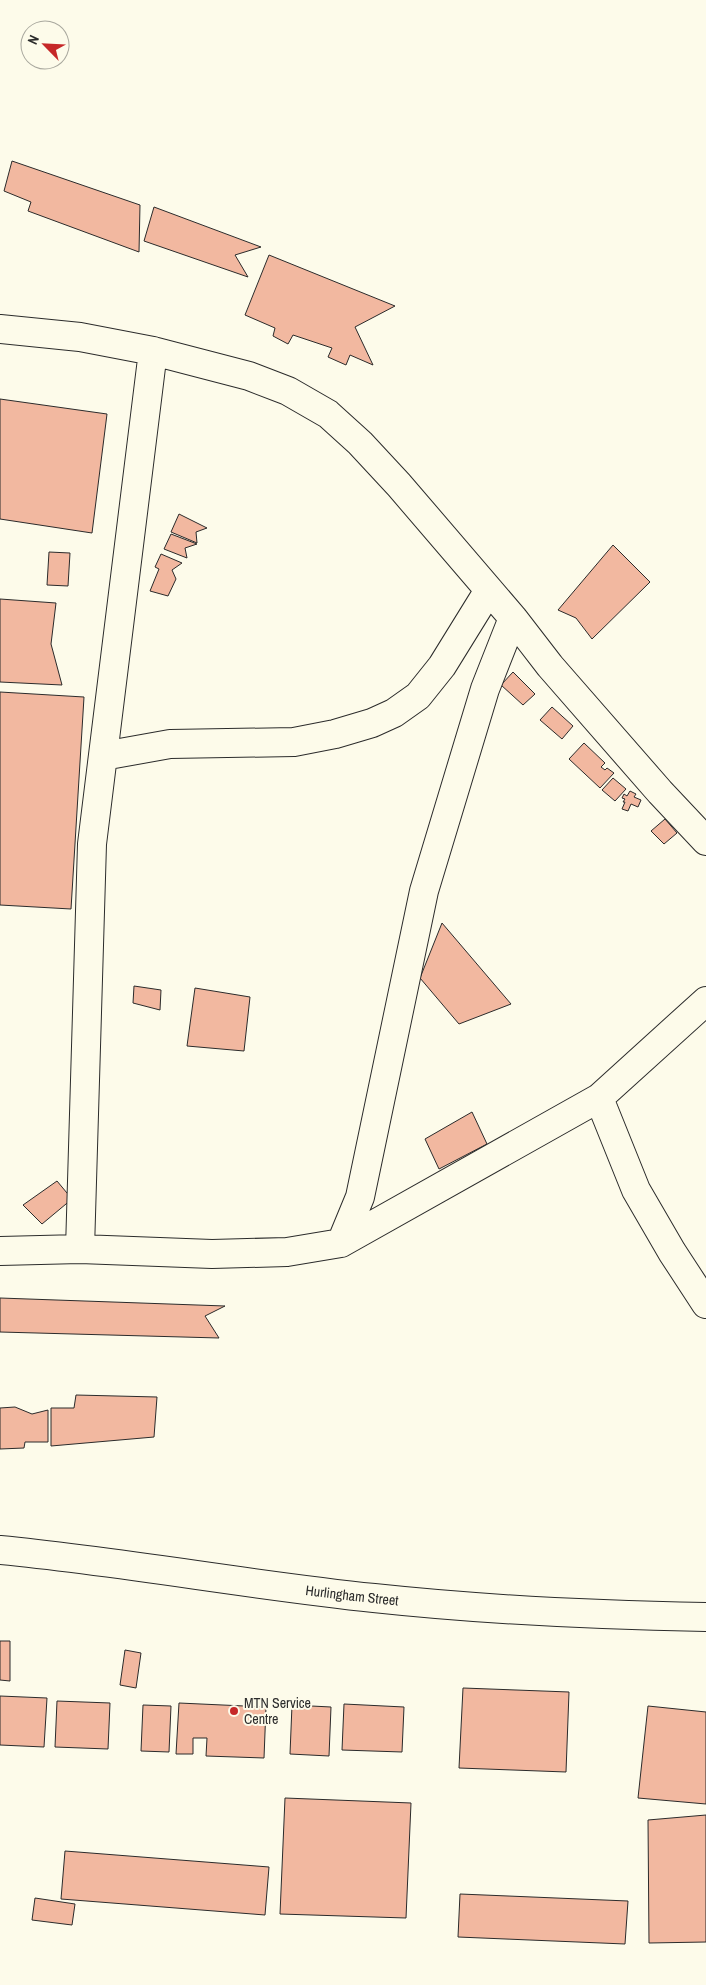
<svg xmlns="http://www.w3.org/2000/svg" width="706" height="1985" viewBox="0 0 706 1985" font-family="'Archivo Narrow',sans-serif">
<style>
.building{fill:#f2b8a0;stroke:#2b2b2b}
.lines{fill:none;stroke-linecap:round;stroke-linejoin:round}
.street-casing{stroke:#2b2b2b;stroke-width:30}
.secondary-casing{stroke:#2b2b2b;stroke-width:30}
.street{stroke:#fdfbea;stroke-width:28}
.secondary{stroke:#fdfbea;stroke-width:28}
.poi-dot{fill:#c62828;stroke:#fdfbea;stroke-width:2}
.labels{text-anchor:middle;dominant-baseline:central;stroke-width:4;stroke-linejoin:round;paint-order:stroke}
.street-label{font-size:14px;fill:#2b2b2b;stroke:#fdfbea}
.poi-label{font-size:14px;fill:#2b2b2b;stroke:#fdfbea;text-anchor:start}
</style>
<rect width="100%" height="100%" fill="#fdfbea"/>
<path class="building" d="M12,161L140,205L139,252L28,211L31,202L4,191Z
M154,207L261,247L235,255L248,277L144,241Z
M269,255L395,306L355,327L373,365L350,355L346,365L328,357L332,348L293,335L288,344L273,336L275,328L245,315Z
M0,399L107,414L92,533L0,519Z
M179,514L207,528L196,532L197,543L171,532Z
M171,534L197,544L185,548L187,558L164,549Z
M613,545L650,582L592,639L576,618L558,610Z
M49,552L70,553L68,586L47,585Z
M161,554L182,563L172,570L176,579L168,596L150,591L159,569L155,567Z
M0,599L56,603L51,644L62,685L0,682Z
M513,672L535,694L523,705L501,685Z
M0,692L84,697L71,909L0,905Z
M552,707L573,726L562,739L540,720Z
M584,743L605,763L601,767L605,770L607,768L614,773L600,788L569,759Z
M613,778L626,789L615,801L602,790Z
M630,791L636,794L634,797L641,800L638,807L631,804L628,811L622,809L625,802H623L625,799L622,798L624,794L627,796Z
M665,819L677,833L664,844L651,831Z
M442,923L511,1004L459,1024L420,978Z
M134,986L161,990L160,1010L133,1003Z
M195,988L250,997L244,1051L187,1046Z
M472,1112L487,1144L439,1169L425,1139Z
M57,1181L72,1199L42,1224L23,1205Z
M0,1298L225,1306L205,1316L219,1338L0,1332Z
M76,1395L157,1397L154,1437L51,1446V1408H74Z
M15,1407L32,1414L48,1410V1442H25L24,1448L0,1449V1408Z
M0,1641H10V1681L0,1680Z
M125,1650L141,1653L136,1688L120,1685Z
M463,1688L569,1692L566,1772L459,1768Z
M0,1696L47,1698L44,1747L0,1745Z
M57,1701L110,1703L108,1749L55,1747Z
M179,1703L266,1707L264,1758L206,1756L207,1738H193V1754H176Z
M344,1704L404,1707L402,1752L342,1750Z
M143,1705L171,1706L169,1752L141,1751Z
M292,1705L331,1707L329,1756L290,1754Z
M648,1706L706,1712V1804L638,1798Z
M285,1798L411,1803L406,1918L280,1914Z
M706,1815V1942L649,1943L648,1820Z
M65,1851L269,1867L265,1915L61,1899Z
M460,1894L628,1901L625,1944L458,1937Z
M35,1898L75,1904L72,1925L32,1920Z"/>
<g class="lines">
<defs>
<path id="street" d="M0,329L80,337L153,351L249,376L288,391L328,414L360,443L399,485L513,618L550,666L660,792L706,841
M513,618L485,689L424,891L360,1197L341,1243L599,1098L706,1001
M103,756L170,744L294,742L335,734L372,723L394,713L418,696L442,666L489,590
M599,1098L636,1190L672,1252L706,1304
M80,1249L92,844L153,351
M0,1251L80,1249L212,1254L287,1252L341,1243"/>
<g id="secondary">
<path id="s1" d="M0,1550C125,1562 249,1585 374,1598C485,1610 595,1615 706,1617"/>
</g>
</defs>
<use href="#street" class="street-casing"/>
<use href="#secondary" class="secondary-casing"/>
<use href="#street" class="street"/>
<use href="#secondary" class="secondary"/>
</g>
<circle class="poi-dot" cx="234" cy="1711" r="5"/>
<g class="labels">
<g class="street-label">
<text stroke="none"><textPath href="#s1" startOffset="355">Hurlingham Street</textPath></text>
</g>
<g class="poi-label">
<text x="244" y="1703">MTN Service<tspan x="244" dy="16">Centre</tspan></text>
</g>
</g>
<g transform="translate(45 45) rotate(294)"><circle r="24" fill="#fdfbea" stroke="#a9a89e"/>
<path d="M0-4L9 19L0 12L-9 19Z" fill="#c62828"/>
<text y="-8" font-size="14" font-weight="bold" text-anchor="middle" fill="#2b2b2b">N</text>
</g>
</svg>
